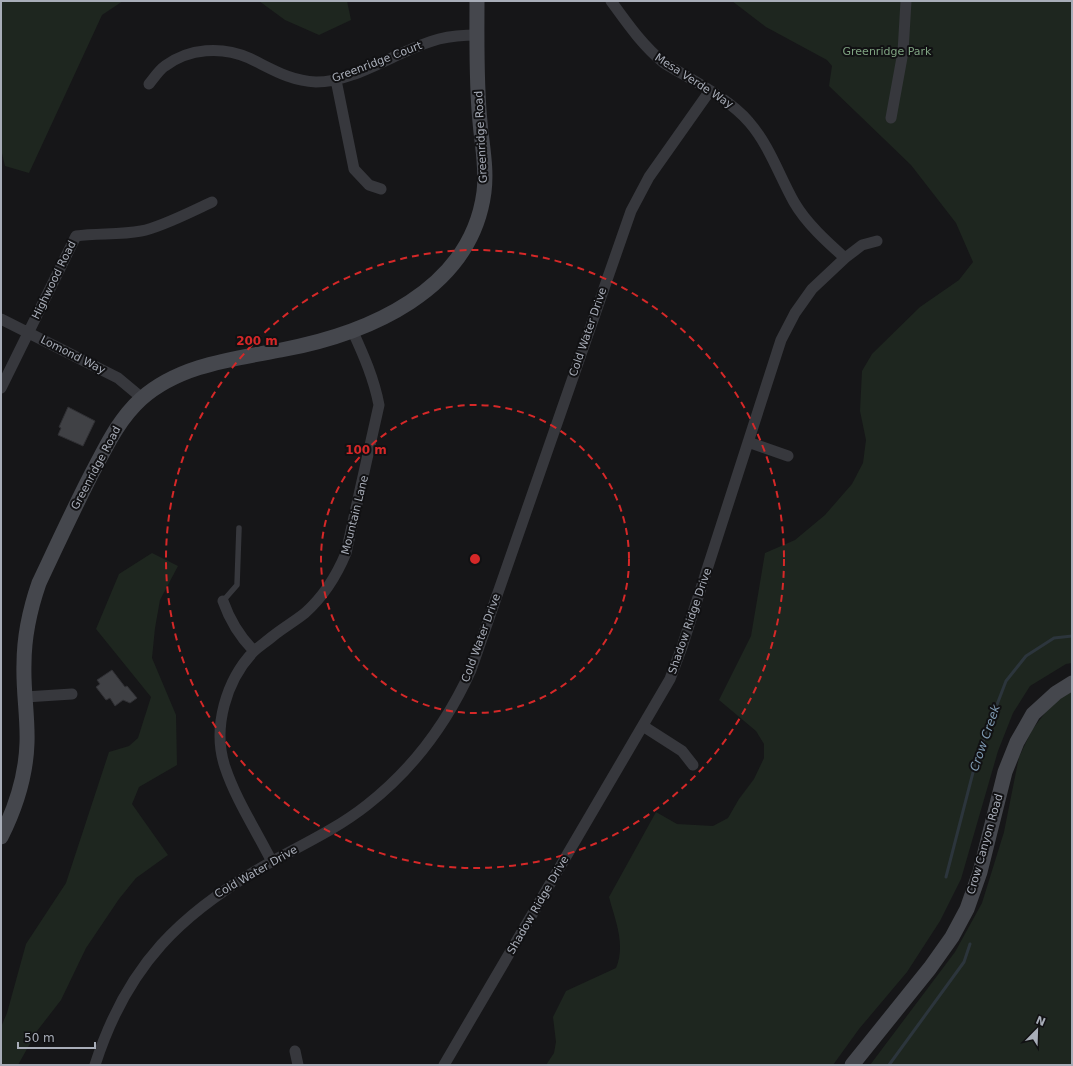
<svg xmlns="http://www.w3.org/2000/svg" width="1073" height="1066" viewBox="0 0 1073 1066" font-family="'DejaVu Sans',sans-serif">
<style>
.green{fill:#1e261f}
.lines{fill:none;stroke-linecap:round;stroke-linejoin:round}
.stream{stroke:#2c353c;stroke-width:3}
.building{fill:#404145;stroke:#303034}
.lane{stroke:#37383d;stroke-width:5.5}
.street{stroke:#37383d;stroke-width:11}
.secondary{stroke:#45474d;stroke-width:15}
.ring{fill:none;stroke:#d62828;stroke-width:2;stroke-dasharray:7 5}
.labels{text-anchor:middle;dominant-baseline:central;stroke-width:4;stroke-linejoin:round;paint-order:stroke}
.park-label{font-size:11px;fill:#7fa381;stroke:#111113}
.street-label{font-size:11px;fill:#a8adb8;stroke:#111113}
.water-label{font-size:12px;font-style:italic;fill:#7f9bb3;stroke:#111113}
.centre{fill:#d62828;stroke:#111113;stroke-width:2}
.ring-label{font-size:12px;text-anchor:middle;font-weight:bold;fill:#d62828;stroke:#111113;stroke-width:4;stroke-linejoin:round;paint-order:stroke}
</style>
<rect width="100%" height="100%" fill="#161618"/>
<path class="green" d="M1,1H123L102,15L29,173L5,166L1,149Z
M259,1H347L351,20L319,35L285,20Z
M732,1H1072V663L1066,664L1030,686L1013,713L998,751L961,879L940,921L907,972L859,1029L833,1065H546L554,1053L556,1042L553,1017L566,991L616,968C626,944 615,920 609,897L656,812L677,824L713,826L728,818L739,799L754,779L764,758V744L756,731L719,700L751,636L765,553L795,540L825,515L852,484L863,463L866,440L860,411L862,371L872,354L920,307L959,280L973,262L956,223L911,165L829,86L832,66L827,60L766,27Z
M152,553L178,566L160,600L155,628L152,658L176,715L177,765L139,787L132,804L168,855L136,878L119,899L86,948L61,1000L37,1031L18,1065H1V1027L7,1013L26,944L66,883L109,752L129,746L138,738L151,697L96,629L119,574Z
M1072,688V1065H870L955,952L982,903L1004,832L1019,757L1032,730L1048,709Z"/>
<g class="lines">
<path class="stream" d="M946,877L977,757L1006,681L1026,656L1054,638L1072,636
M889,1065L964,962L970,944"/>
</g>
<path class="building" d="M68,407L95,421L83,446L58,435L61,428L59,427Z
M112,670L125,687L127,686L137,698L130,703L123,700L115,706L110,698L106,700L96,687L100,684L97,680Z"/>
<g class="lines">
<path class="lane" d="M223,601L237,585L239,528"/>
<path class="street" d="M611,1C627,23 642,45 664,63C690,79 730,99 749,122C769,145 779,175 794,202C806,223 827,242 845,258
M336,80L354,169L369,185L381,189
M149,84C154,78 159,70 165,66C189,48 222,46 249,58C272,69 290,81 316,82C356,82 400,49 439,39C451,36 465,35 478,35
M891,118L903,52L906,1
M1,319L118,378L142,398
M1,388L76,236C97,233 119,235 141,231C162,227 192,211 212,202
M748,442L788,456
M223,601C230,621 239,636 254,651
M25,697L72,694
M643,726L682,751L693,765
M272,862C256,830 236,800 225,767C212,728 226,680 254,651C260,646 267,641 273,636C283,628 295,621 305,613C324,596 336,577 346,553L379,405C374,379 364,356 353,332
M295,1051L298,1065
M95,1065C127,965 181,912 271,862C304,844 338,828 367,805C413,769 447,723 471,670L631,211L649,177L709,92
M444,1065L670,679L682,647L781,340L795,313L812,289L845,258L862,245L877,241"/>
<path class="secondary" d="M1,837C15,809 26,775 27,743C28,717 23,691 24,664C24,637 30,609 39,583C56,547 73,510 91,475C106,447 118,420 141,399C179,365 233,359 281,350C367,334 471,291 484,192C487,168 482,146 480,122C476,82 477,41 477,1
M852,1065L930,968L952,937L967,909L980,872L1005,772L1017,742L1033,714L1056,693L1072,683"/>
</g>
<g class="ring">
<circle cx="475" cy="559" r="154"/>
<circle cx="475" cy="559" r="309"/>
</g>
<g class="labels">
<g class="park-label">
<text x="887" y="51">Greenridge Park</text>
</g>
<g class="street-label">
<text transform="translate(377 62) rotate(-21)">Greenridge Court</text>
<text transform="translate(694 81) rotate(33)">Mesa Verde Way</text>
<text transform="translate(481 137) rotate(-93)">Greenridge Road</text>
<text transform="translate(54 280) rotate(-64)">Highwood Road</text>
<text transform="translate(588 332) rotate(-71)">Cold Water Drive</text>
<text transform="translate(73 355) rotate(27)">Lomond Way</text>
<text transform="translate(96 468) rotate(-62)">Greenridge Road</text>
<text transform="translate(355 515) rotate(-76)">Mountain Lane</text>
<text transform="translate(690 621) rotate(-71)">Shadow Ridge Drive</text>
<text transform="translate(481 638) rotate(-70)">Cold Water Drive</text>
<text transform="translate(985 844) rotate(-74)">Crow Canyon Road</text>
<text transform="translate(256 872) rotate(-30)">Cold Water Drive</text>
<text transform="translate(538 905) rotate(-60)">Shadow Ridge Drive</text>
</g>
<g class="water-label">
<text transform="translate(985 738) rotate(-71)">Crow Creek</text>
</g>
</g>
<circle cx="475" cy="559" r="6" class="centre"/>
<g class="ring-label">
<text x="257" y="345">200 m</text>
<text x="366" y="454">100 m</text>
</g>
<rect width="1073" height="1066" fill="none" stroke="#a8adb8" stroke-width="4"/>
<g transform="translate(1037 1030) rotate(23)" stroke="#111113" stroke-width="3" paint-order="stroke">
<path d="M0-3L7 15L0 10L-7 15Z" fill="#a8adb8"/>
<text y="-6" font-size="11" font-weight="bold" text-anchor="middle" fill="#a8adb8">N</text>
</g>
<path d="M18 1042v6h77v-6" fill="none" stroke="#a8adb8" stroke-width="2"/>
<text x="24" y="1042" font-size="12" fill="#a8adb8" stroke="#111113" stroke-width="3" paint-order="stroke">50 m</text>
</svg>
